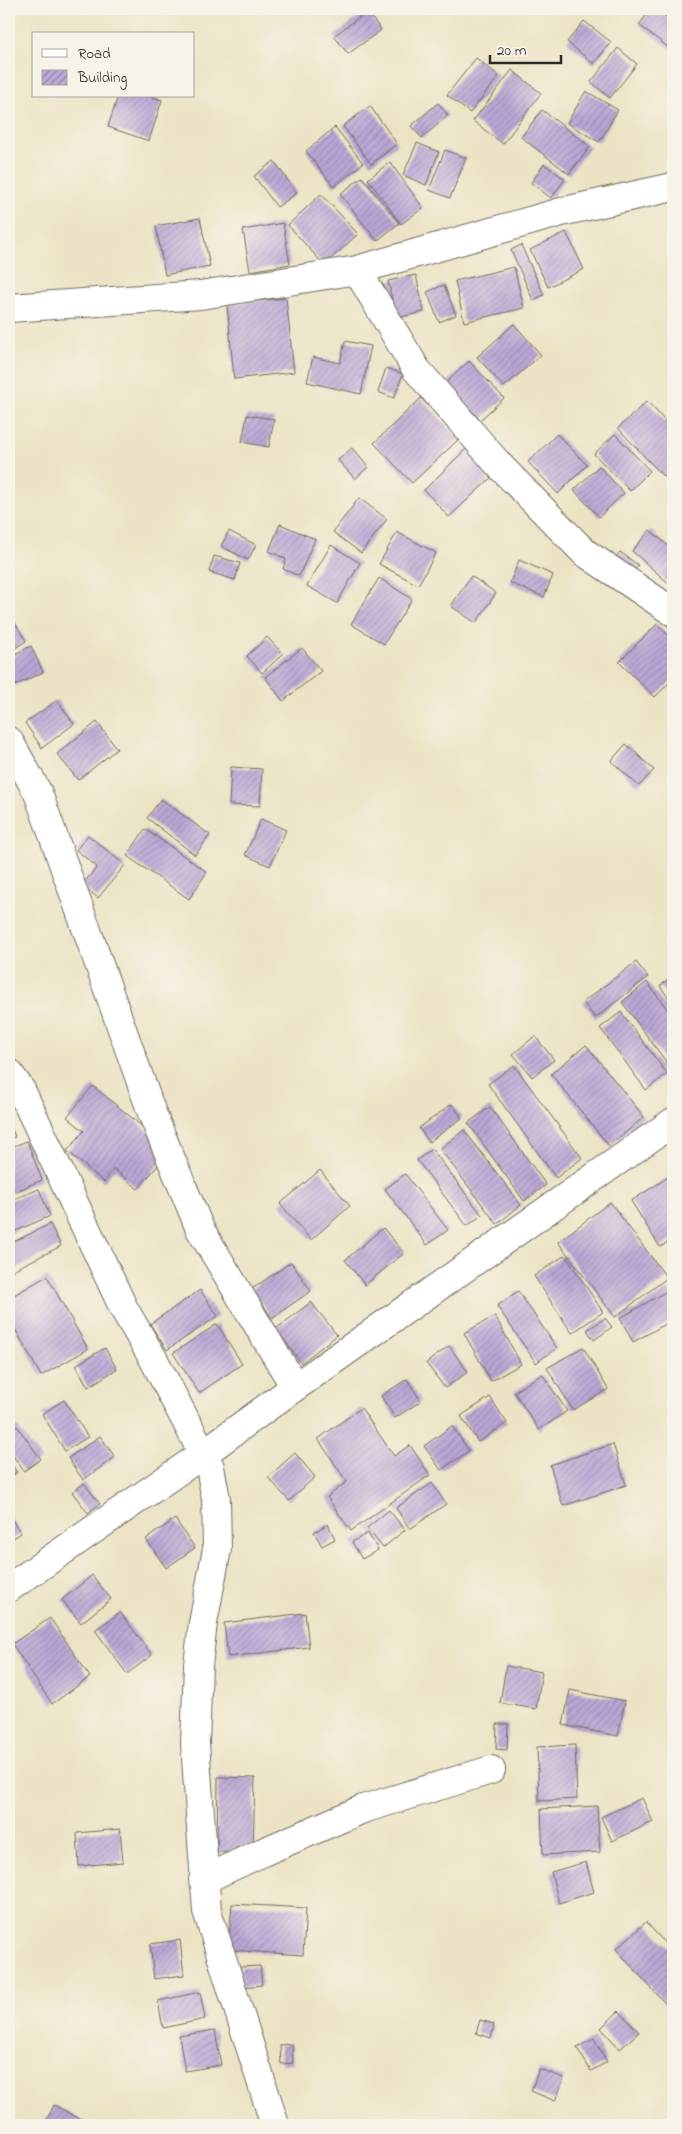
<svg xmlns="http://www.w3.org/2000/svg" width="682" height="2134" viewBox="0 0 682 2134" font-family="'Indie Flower',sans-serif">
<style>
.building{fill:url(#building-hatch)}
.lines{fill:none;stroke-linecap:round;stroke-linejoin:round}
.minor-casing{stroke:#6e6b60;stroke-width:30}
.minor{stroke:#fff;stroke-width:28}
</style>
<defs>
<pattern id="building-hatch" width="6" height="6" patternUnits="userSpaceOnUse" patternTransform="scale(1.25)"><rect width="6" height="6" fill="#bba7d6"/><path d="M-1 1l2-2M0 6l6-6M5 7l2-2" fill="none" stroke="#9888ae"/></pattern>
</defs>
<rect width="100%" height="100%" fill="#f7f3e8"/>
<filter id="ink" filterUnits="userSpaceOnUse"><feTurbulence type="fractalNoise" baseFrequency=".02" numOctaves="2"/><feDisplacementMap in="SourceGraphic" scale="10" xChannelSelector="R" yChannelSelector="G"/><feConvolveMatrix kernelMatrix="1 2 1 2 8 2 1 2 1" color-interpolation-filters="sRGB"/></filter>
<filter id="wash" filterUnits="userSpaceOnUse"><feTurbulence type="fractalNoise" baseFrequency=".0096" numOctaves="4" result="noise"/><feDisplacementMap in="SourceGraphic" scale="20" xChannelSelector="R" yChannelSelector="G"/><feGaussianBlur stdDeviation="1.12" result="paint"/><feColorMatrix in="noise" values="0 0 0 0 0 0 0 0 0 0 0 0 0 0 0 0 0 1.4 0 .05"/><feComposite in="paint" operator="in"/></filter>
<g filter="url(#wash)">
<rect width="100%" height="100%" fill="#ebe3c3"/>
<g id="blocks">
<path class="building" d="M371,9H385L375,15Z
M651,9H656L673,22V51L639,25Z
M367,11L381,30L348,54L334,36Z
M584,21L611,42L594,64L567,42Z
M618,48L637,64L610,98L591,82Z
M476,58L499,76L470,113L447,95Z
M512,70L541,93L503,144L473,121Z
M586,91L618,110L599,142L567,123Z
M118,96H149L162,100L149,141L108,127Z
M438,103L448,115L422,138L411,126Z
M370,106L397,144L371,164L343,126Z
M542,110L590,147L569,174L521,137Z
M335,127L363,163L334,187L306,151Z
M417,143L439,152L426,185L403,175Z
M445,150L466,158L450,198L429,190Z
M274,161L297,193L277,207L254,176Z
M390,162L423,208L401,224L368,179Z
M544,164L565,179L551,198L531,183Z
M362,177L399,223L377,241L340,194Z
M321,194L358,234L324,265L288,225Z
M200,218L210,266L165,275L156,226Z
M283,223L290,264L250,271L243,230Z
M566,232L584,269L548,287L530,250Z
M521,245L544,295L533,300L511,250Z
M514,267L524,308L464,322L455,281Z
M416,275L424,312L396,318L388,281Z
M444,285L456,315L439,322L427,292Z
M286,298L294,372L234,379L227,304Z
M514,324L541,355L504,387L477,357Z
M345,341L371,346L361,394L307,382L313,357L340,363Z
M469,361L504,398L480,420L446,383Z
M386,368L403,374L394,398L378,392Z
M421,398L459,439L412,483L374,443Z
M647,401L673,430V467L663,476L618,428Z
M247,415L274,419L269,447L242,442Z
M557,434L587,465L558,494L528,462Z
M615,434L650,471L630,491L594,454Z
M468,447L494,475L449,517L424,490Z
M352,448L368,467L355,479L338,460Z
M599,466L624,493L599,517L574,490Z
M359,498L387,519L361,553L333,532Z
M280,524L315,539L299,576L283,569L286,559L269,551Z
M650,530L673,550V587L632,551Z
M229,531L256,545L248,560L221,546Z
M397,532L436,553L418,585L379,564Z
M331,545L360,563L337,603L307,586Z
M620,552L638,565L629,577L611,563Z
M214,556L240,563L235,580L209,572Z
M519,560L553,575L544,597L510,583Z
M471,576L496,593L476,623L451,606Z
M379,578L412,599L384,644L351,624Z
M14,621L26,641L9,652V624Z
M657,624L673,640V679L655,697L619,662Z
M267,637L283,654L262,673L247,656Z
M31,646L43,672L14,686L9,674V657Z
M302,648L321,671L283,701L265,677Z
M57,700L74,724L42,748L25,723Z
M97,722L117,749L78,780L57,754Z
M626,744L654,770L639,786L611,761Z
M231,767L262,769L260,806L229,805Z
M161,799L210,835L195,855L147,818Z
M261,819L286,830L270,866L245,855Z
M145,829L207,872L189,899L127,856Z
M88,835L125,865L98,898L82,885L97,867L76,850Z
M636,962L648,977L595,1018L583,1002Z
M673,976V1004L660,986Z
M647,982L673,1017V1071L622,1002Z
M621,1012L667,1074L646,1090L600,1028Z
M535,1036L554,1060L532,1077L513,1054Z
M586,1045L644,1117L609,1146L551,1074Z
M514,1065L582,1158L556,1178L488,1084Z
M93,1086L160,1141L164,1158L138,1189L114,1169L104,1182L67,1151L84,1131L67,1117Z
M452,1104L462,1118L429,1142L419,1128Z
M490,1107L546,1185L524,1201L468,1123Z
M9,1121L15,1137L9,1139Z
M464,1130L521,1205L497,1224L440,1149Z
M27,1141L42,1180L9,1194V1148Z
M432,1149L482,1215L467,1226L417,1160Z
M320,1170L350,1206L311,1240L280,1204Z
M405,1174L448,1230L427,1245L385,1189Z
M673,1174V1239L660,1247L631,1201Z
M39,1189L50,1216L9,1234V1201Z
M610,1202L667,1278L615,1317L558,1242Z
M50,1224L61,1246L9,1272V1244Z
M383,1228L404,1253L365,1285L345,1260Z
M565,1255L603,1312L572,1333L534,1276Z
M291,1262L311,1291L272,1318L252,1289Z
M47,1276L88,1349L41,1376L9,1318V1298Z
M200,1290L218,1316L167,1350L150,1324Z
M669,1290L673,1297V1320L633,1342L620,1318Z
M518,1291L557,1348L536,1363L497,1306Z
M311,1302L337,1335L301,1363L276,1329Z
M495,1316L521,1364L491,1381L464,1333Z
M605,1318L612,1327L594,1340L587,1330Z
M217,1324L242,1364L199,1393L173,1353Z
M449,1346L468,1372L445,1388L426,1363Z
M583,1347L608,1389L573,1410L547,1368Z
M105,1348L117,1369L88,1387L76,1365Z
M542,1374L567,1411L539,1430L514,1392Z
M407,1379L421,1401L395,1418L381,1396Z
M490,1397L507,1423L478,1442L461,1416Z
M64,1400L88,1437L65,1451L42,1414Z
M361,1408L394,1456L410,1445L430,1475L351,1531L327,1497L347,1482L318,1439Z
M17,1426L41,1459L24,1471L9,1450V1432Z
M452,1426L469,1451L441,1470L424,1446Z
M100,1436L115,1457L83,1480L68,1458Z
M613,1444L626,1485L563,1506L550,1465Z
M295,1453L315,1477L289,1501L268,1477Z
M9,1461L17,1472L9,1478Z
M84,1483L100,1504L88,1513L72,1492Z
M432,1483L446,1504L410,1529L396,1508Z
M389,1510L405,1530L383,1548L367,1528Z
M9,1515L21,1533L9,1541Z
M175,1519L195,1548L166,1568L146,1539Z
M328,1524L335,1539L322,1546L314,1532Z
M368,1533L378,1550L362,1559L352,1542Z
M92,1575L111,1599L81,1623L62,1600Z
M120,1612L152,1655L127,1674L95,1630Z
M305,1613L309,1647L228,1657L224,1623Z
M50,1618L90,1677L52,1704L12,1644Z
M506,1666L542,1672L536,1709L500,1703Z
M570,1690L625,1701L618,1736L563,1725Z
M9,1707L16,1717L9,1722Z
M497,1724H508L507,1750L496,1749Z
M575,1745L577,1799L539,1801L537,1747Z
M218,1777L255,1778L253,1853L217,1852Z
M642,1798L653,1822L612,1841L601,1817Z
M597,1806L600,1852L543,1855L541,1809Z
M120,1829L123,1862L79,1866L77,1833Z
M586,1862L594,1892L559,1903L551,1872Z
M232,1904L306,1908L303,1955L228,1950Z
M646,1922L673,1952V2012L616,1949Z
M180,1940L184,1975L154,1979L150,1944Z
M260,1966L262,1985L242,1987L240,1967Z
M200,1992L205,2019L163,2028L158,2001Z
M619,2011L639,2032L620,2049L601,2028Z
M480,2020L494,2024L491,2038L476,2033Z
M215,2030L221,2065L185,2071L179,2036Z
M594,2038L607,2062L591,2071L577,2048Z
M292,2044L293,2063L281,2064L280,2045Z
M539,2069L564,2078L555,2101L531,2091Z
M54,2105L91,2125H44Z
M616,2120L622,2125H611Z"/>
</g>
</g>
<g filter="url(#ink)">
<use href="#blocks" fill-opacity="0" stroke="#6e6b60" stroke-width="1"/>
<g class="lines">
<defs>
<path id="minor" d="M357,270L416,369L499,465L584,552L673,612
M9,308L201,295L357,270L565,211L673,187
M9,741L38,793L152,1113L200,1229L295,1387
M9,1073L21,1090L124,1309L154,1360L210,1467L216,1499L217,1549L203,1623L198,1665L195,1744L207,1911L275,2125
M9,1588L203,1454L295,1387L673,1122
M203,1880L263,1852L363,1809L491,1770"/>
</defs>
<use href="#minor" class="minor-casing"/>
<use href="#minor" class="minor"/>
</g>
</g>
<rect width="682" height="2134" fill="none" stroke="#f7f3e8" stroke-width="30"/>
<rect x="32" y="32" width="162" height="65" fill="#f7f3e8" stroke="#a5a39c"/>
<rect x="42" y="49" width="25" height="8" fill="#ffffff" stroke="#a5a39c"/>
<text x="78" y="58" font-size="15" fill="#2b2b2b">Road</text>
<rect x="42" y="70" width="25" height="15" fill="url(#building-hatch)" stroke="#a5a39c"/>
<text x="78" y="82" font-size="15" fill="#2b2b2b">Building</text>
<path d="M490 55v8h71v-8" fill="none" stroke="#2b2b2b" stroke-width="2.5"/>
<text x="497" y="55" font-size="15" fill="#2b2b2b" stroke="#f7f3e8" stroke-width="4" paint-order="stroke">20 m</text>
</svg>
